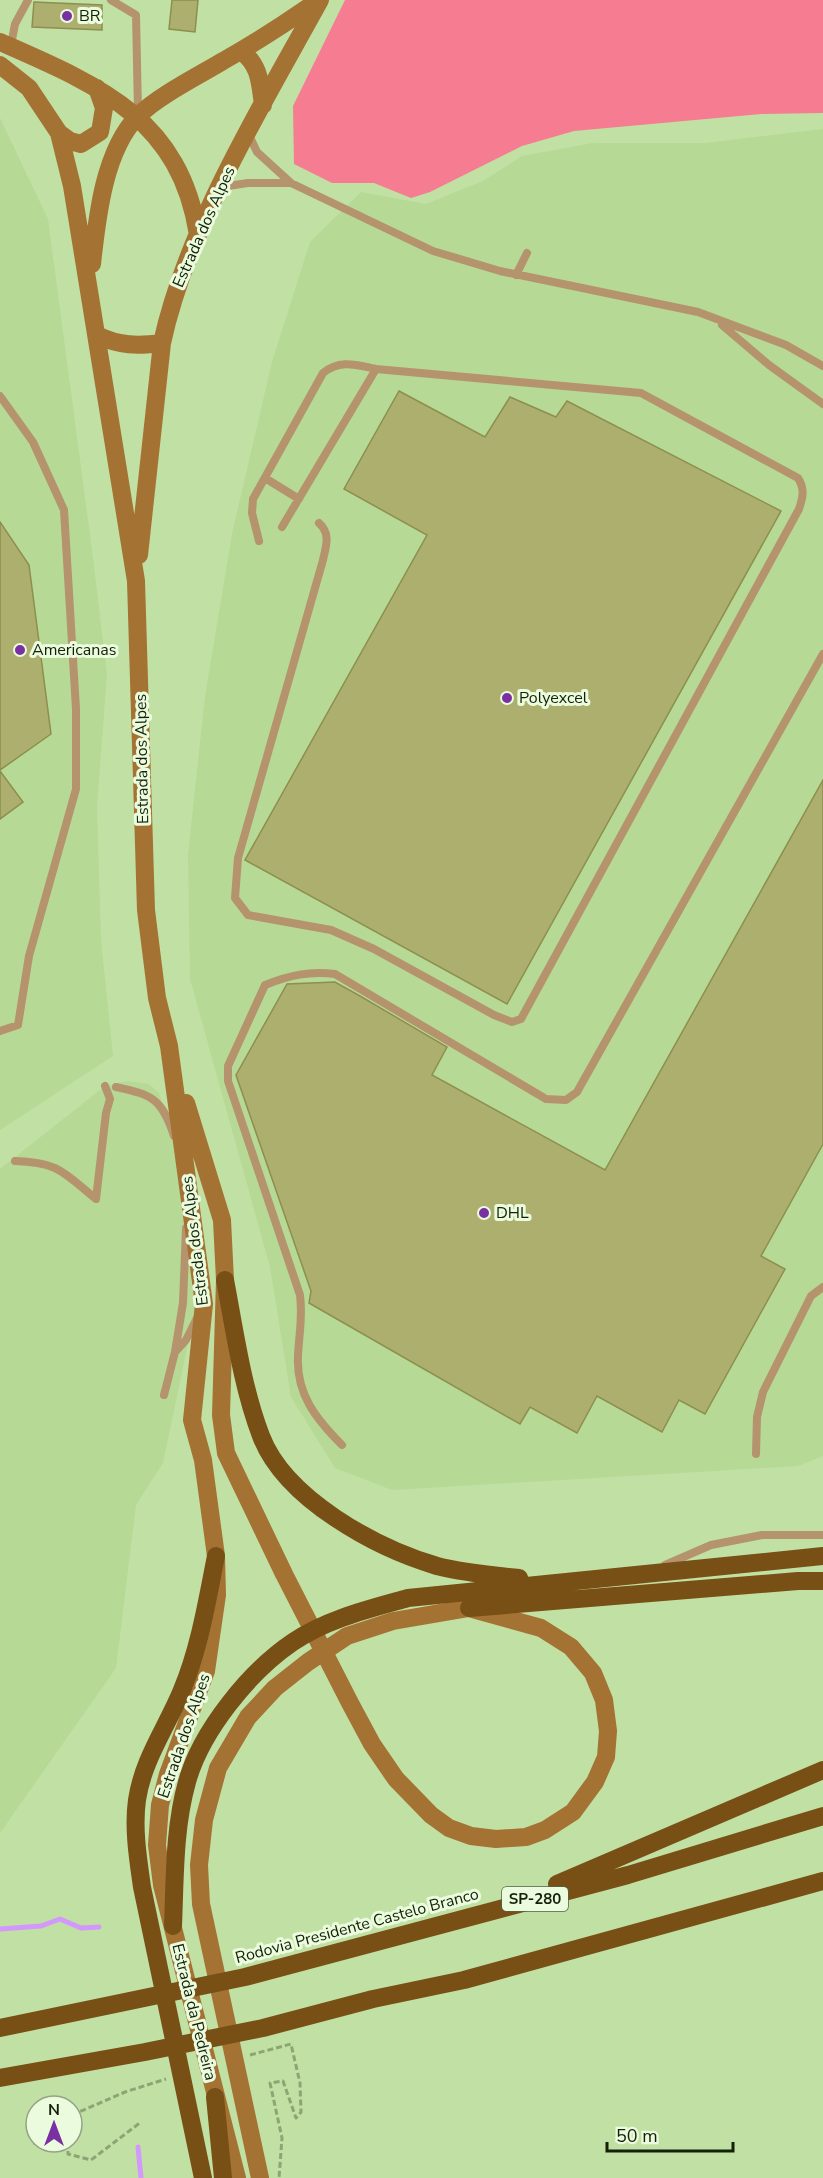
<svg xmlns="http://www.w3.org/2000/svg" width="823" height="2178" viewBox="0 0 823 2178" font-family="'Nunito Sans',sans-serif">
<style>
.built{fill:#b6d995}
.forest{fill:#f57c91}
.lines{fill:none;stroke-linecap:round;stroke-linejoin:round}
.stream{stroke:#d298fb;stroke-width:5}
.building{fill:#adaf6e;stroke:#8d8f4e;stroke-width:1.5}
.path{stroke:#8ca574;stroke-width:3;stroke-dasharray:6 3;stroke-linecap:butt}
.lane{stroke:#b5936c;stroke-width:8}
.secondary{stroke:#a47233;stroke-width:18}
.highway{stroke:#784f15;stroke-width:18}
.poi-dot{fill:#7930a3;stroke:#ebfbdd;stroke-width:2}
.labels{text-anchor:middle;dominant-baseline:central;stroke-width:6;stroke-linejoin:round;paint-order:stroke}
.shield{fill:#ebfbdd;stroke:#556249;stroke-width:1.5}
.shield-label{font-size:15px;font-weight:bold;fill:#152009}
.poi-label{font-size:16px;fill:#152009;stroke:#ebfbdd;text-anchor:start}
.street-label{font-size:16px;fill:#152009;stroke:#ebfbdd}
</style>
<rect width="100%" height="100%" fill="#c1e0a4"/>
<path class="built" d="M0,118L48,219L92,550L107,674L97,807L101,940L113,1056L0,1130Z
M823,129V1456L798,1466L392,1490L335,1468L291,1397L270,1267L190,979L188,855L205,696L232,534L272,362L310,242L361,192L426,204L483,181L522,156L593,143H705Z
M127,1081L149,1084L159,1093L193,1194L198,1296L163,1463L136,1505L116,1668L0,1833V1169L105,1086Z"/>
<path class="forest" d="M345,0H823V113L761,114L574,131L522,146L430,192L411,198L374,183H332L294,164L293,106Z"/>
<g class="lines">
<path class="stream" d="M0,1929L41,1926L60,1919L81,1928L99,1927
M138,2147L141,2178"/>
</g>
<path class="building" d="M172,0H198L195,32L169,29Z
M34,2L102,5V30L32,27Z
M399,391L485,437L510,397L556,417L567,401L781,511L507,1004L245,860L427,535L344,489Z
M0,522L29,565L51,734L0,770Z
M0,771L23,802L0,819Z
M823,780V1144L761,1256L785,1269L705,1414L679,1400L662,1432L597,1396L577,1433L530,1407L520,1424L309,1303L311,1291L236,1075L287,984L335,982L360,996L447,1047L432,1075L605,1170Z"/>
<g class="lines">
<path class="path" d="M250,2055L291,2044L300,2083L301,2112L296,2118L283,2081L270,2083L282,2138L279,2178
M72,2115L125,2092L166,2079
M36,2130L35,2145L44,2142
M68,2142V2154L91,2160L141,2122"/>
<path class="lane" d="M111,0L136,15L138,112
M11,45L15,24L28,0
M249,135L257,152L291,183L433,251L500,271L698,312L786,345L823,366
M221,187L248,183H291
M516,275L527,253
M722,325L769,365L823,404
M0,396L33,442L64,510L76,709V789L29,956L18,1025L0,1031
M265,478L299,499
M282,527L376,369
M259,541L252,513L253,499L323,373C340,359 356,365 376,369L641,393L798,478C805,489 803,497 799,509L521,1019L512,1022L494,1015L374,949L331,930L248,915L235,898L238,858L323,560C326,546 331,534 319,523
M116,1087C153,1095 162,1099 174,1136
M15,1161C59,1162 64,1173 96,1199
M96,1199L106,1113L110,1099L105,1086
M175,1352L183,1303L186,1228
M164,1395L175,1352L186,1340L197,1318
M342,1445C316,1419 296,1394 298,1356C299,1333 303,1319 300,1295L228,1081V1066L265,985C290,975 309,971 335,974L546,1099L566,1100L577,1092L823,654
M756,1454L757,1417L763,1392L811,1296L823,1287
M665,1565L711,1545L762,1535H823"/>
<path class="secondary" d="M0,42C98,85 180,118 198,235
M241,51C260,65 260,83 263,105
M0,65L29,88L59,133L72,186L136,581L146,910L157,998L169,1046L204,1304L192,1420L203,1460L216,1556L217,1595L206,1671L168,1774L160,1805L157,1845L162,1885L237,2178
M59,133L70,141L81,144L100,132L104,108L97,88
M92,264C97,218 104,150 138,116C158,96 198,76 223,61C255,43 286,23 316,2
M97,335C119,346 138,346 162,343
M139,555L162,343C187,227 263,104 320,0
M186,1103L222,1220L225,1280L221,1415L226,1453L284,1574L350,1703L372,1744L396,1779L431,1815L449,1828L471,1836L496,1839L526,1837L545,1830L573,1812L595,1782L606,1757L608,1731L604,1700L593,1673L571,1647L541,1628L469,1608L393,1621L347,1636L308,1662L275,1688L248,1717L218,1768L204,1820L199,1865L201,1904L260,2178"/>
<path class="highway" d="M225,1280C235,1332 242,1386 261,1436C285,1499 376,1548 437,1566C464,1573 491,1575 519,1578
M469,1608L798,1581H823
M557,1884L823,1770
M173,1926C175,1878 174,1828 187,1782C201,1731 250,1671 293,1642C327,1619 369,1609 408,1598L823,1556
M0,2028L245,1977L628,1875L823,1816
M0,2078L145,2052L263,2028L373,1999L464,1980L823,1881
M215,2097L223,2178
M203,2178L142,1887C138,1859 133,1828 137,1800C143,1759 167,1727 182,1690C200,1646 207,1601 216,1556"/>
</g>
<g class="poi-dot">
<circle cx="67" cy="16" r="6"/>
<circle cx="20" cy="650" r="6"/>
<circle cx="507" cy="698" r="6"/>
<circle cx="484" cy="1213" r="6"/>
</g>
<g class="labels">
<rect class="shield" x="502" y="1887" width="66" height="24" rx="4.5"/>
<g class="shield-label">
<text x="535" y="1899">SP-280</text>
</g>
<g class="poi-label">
<text x="79" y="16">BR</text>
<text x="32" y="650">Americanas</text>
<text x="519" y="698">Polyexcel</text>
<text x="496" y="1213">DHL</text>
</g>
<g class="street-label">
<text transform="translate(204 227) rotate(-66)">Estrada dos Alpes</text>
<text transform="translate(142 759) rotate(-91)">Estrada dos Alpes</text>
<text transform="translate(195 1241) rotate(-97)">Estrada dos Alpes</text>
<text transform="translate(184 1736) rotate(-71)">Estrada dos Alpes</text>
<text transform="translate(357 1926) rotate(-15)">Rodovia Presidente Castelo Branco</text>
<text transform="translate(194 2012) rotate(76)">Estrada da Pedreira</text>
</g>
</g>
<g transform="translate(54 2124)"><circle r="28" fill="#ebfbdd" stroke="#95a388" stroke-width="1.5"/>
<path d="M0-4.5L10 22L0 15L-10 22Z" fill="#7930a3"/>
<text y="-9" font-size="16" font-weight="bold" text-anchor="middle" fill="#152009">N</text>
</g>
<path d="M607 2142v9h126v-9" fill="none" stroke="#152009" stroke-width="3"/>
<text x="616" y="2142" font-size="18" fill="#152009" stroke="#ebfbdd" stroke-width="4.5" paint-order="stroke">50 m</text>
</svg>
